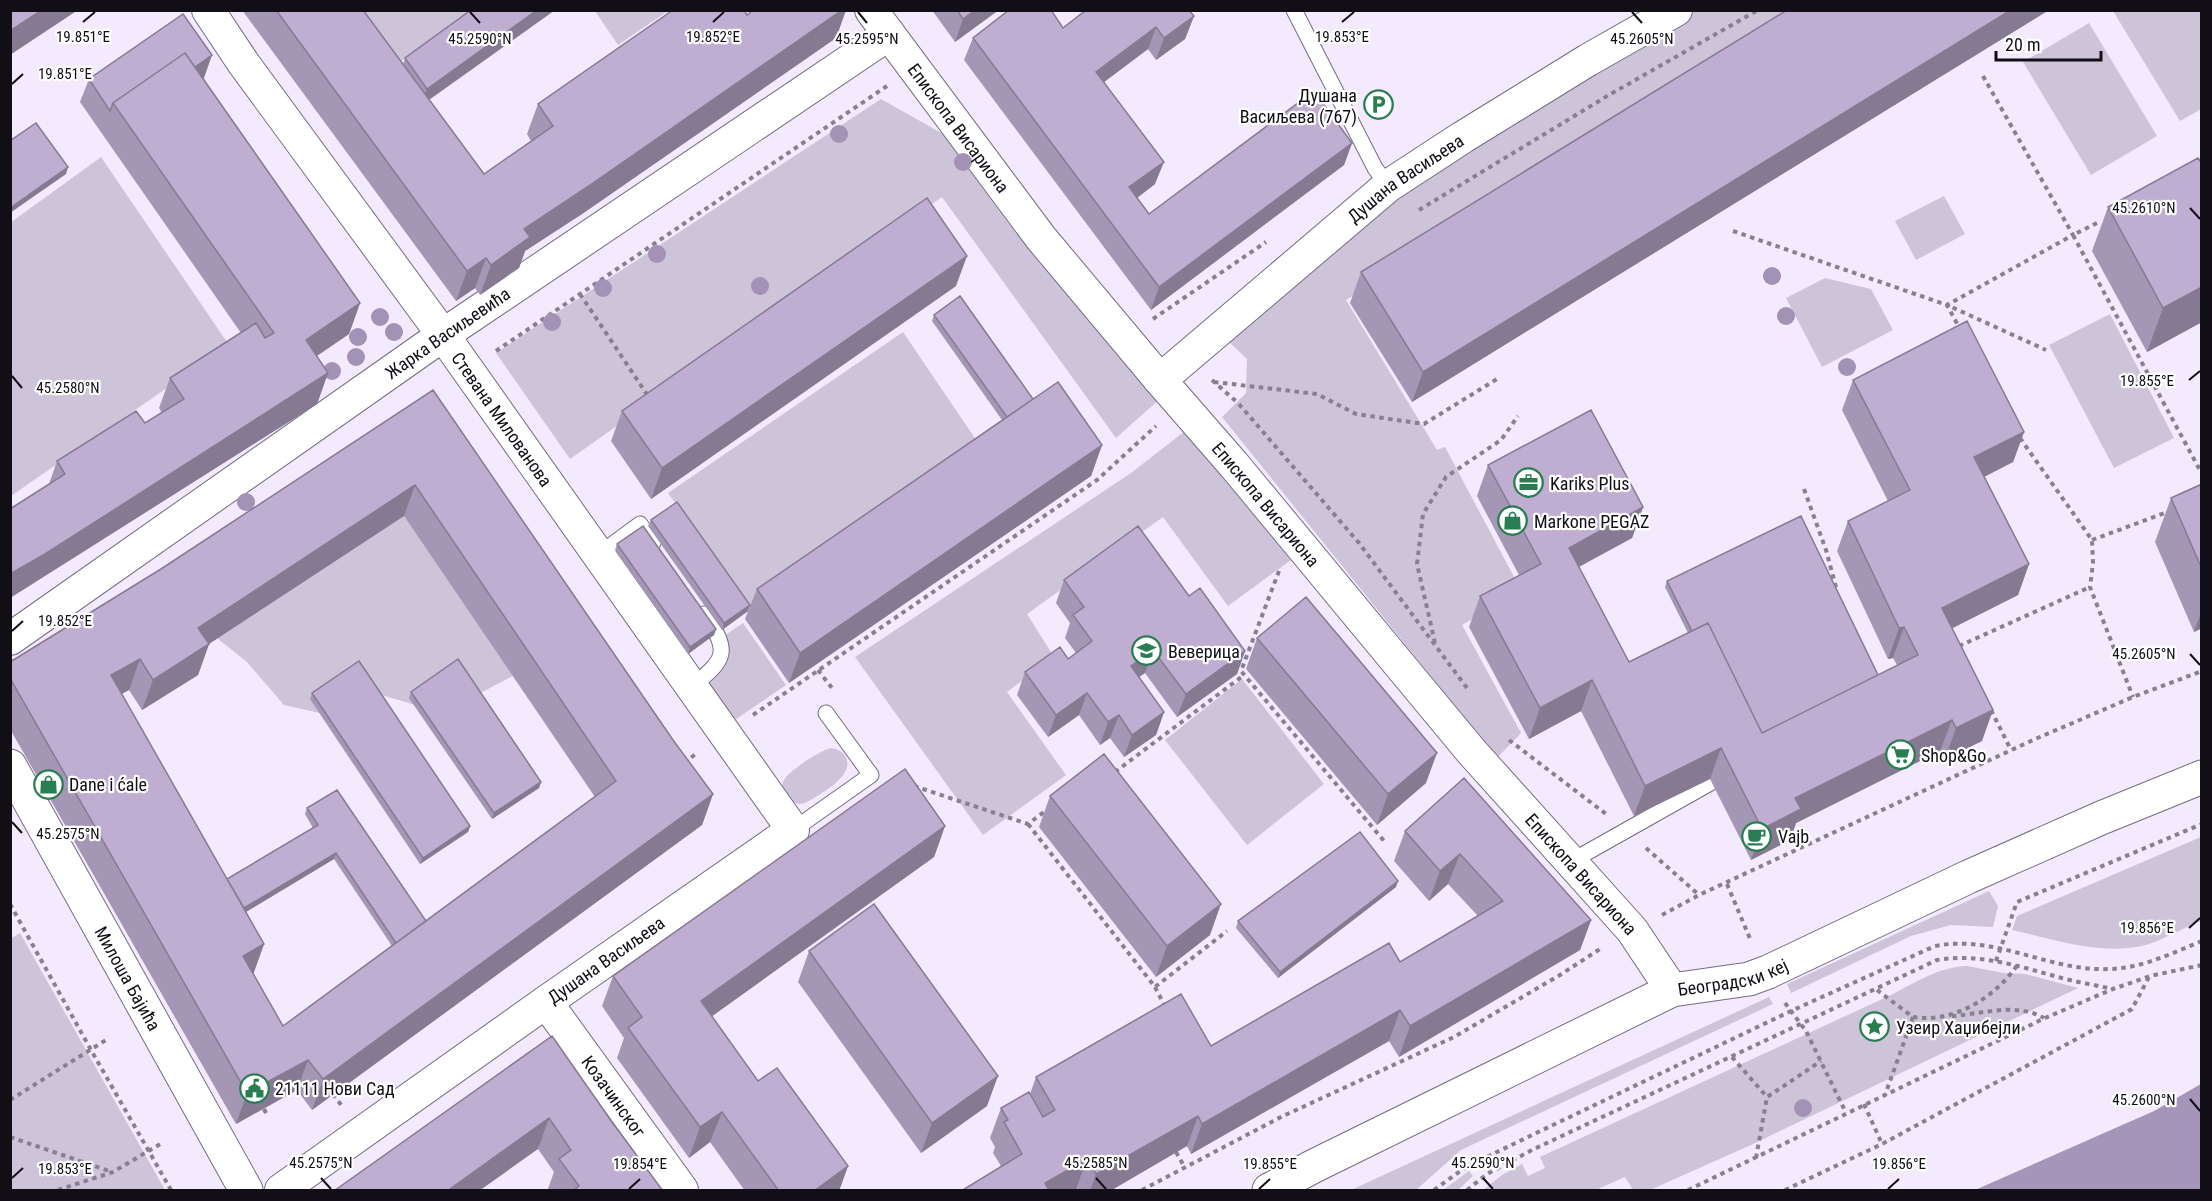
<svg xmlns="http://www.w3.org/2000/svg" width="2212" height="1201" viewBox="0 0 2212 1201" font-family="'Roboto Condensed',sans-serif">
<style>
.green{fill:#cec4da}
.water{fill:#a595b8}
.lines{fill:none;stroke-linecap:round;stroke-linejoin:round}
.lane-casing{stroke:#756b80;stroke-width:17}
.street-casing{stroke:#756b80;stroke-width:34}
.secondary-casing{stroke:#756b80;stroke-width:35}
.path{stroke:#87808e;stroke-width:4;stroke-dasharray:4.5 4.5;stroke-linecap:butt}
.lane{stroke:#fff;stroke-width:15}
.street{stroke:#fff;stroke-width:32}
.secondary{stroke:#fff;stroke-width:33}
.tree{fill:#a391b6}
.wall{fill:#a496b5;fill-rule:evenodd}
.shaded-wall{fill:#867a93}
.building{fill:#bfaed2;stroke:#867a93;stroke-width:1.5;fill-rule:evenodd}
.ticks{fill:none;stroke:#120e16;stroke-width:2}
.labels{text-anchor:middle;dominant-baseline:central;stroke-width:4.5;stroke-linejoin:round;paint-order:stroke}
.poi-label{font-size:18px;fill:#120e16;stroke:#fff;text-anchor:start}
.street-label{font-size:18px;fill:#120e16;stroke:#fff}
.ticks-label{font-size:15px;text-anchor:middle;fill:#120e16;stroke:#fff;stroke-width:4.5;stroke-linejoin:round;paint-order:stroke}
</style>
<rect width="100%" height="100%" fill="#f3eafd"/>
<path class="green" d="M358,11H474L400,62Z
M595,11H668L618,45Z
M1694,11H1815L1346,300L1437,450L1445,447L1521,590L1462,625L1521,733L1497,758L1222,417L1246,393L1247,359L1228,341L1396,193L1586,72Z
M2113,11H2201V109L2180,121Z
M2089,23L2157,136L2091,175L2023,62Z
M881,99L952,139L1161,398L1116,438L942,197L570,459L496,353Z
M101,157L229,345L11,496L10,223Z
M1944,196L1965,234L1916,260L1895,221Z
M1825,278L1871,289L1893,330L1822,367L1786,298Z
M2110,314L2174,438L2114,468L2049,345Z
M903,332L983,450L751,610L668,493Z
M1185,431L1291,560L1228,606L1163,517L1027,614L1054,657L1007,692L1066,775L983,835L855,657L1131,473Z
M404,516L513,676L442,713L375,693L324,714L284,705L247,662L217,638Z
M743,623L786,685L732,722L705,682C727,665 729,663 724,636Z
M1242,679L1324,784L1247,845L1165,740Z
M831,748C838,749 844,752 846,758C855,776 818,796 805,803L799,804L789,801C785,795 781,790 783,782C786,772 821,750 831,748Z
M2201,837V921C2183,928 2165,939 2146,945C2101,956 2056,940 2012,930L2017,916Z
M1989,891L1998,906L1993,927L1951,925L1911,936L1791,993L1787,984Z
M20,933L165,1190H11L10,939Z
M1967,966L2004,973L2025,974L2078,988L1751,1145L1650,1190H1633L1625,1177L1596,1190H1483L1502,1175L1522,1164L1528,1176L1545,1168L1540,1157L1891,995C1916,982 1939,967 1967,966Z
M1769,997L1773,1004L1461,1150L1416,1190H1351Z
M1469,1171L1473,1176L1458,1190H1443Z"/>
<path class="water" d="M2201,1084V1190H1975L2154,1111Z"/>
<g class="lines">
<defs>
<path id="lane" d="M1294,10L1375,168L1388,186
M598,555L640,524L653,543
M692,686C727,659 730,651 704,614
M793,830L871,775L826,713
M1570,862L1712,782"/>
<g id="street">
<path id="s1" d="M208,10L244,64L443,335L793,830L546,1002L281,1190"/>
<path id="s2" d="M871,10L1041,238L1160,380L1234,465L1471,751L1632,930L1672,990"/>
<path id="s3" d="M1160,380L1388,186L1463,137L1588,60L1676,10"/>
<path id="s4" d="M10,639L443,335L889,34"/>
<path id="s5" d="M546,1002L682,1190"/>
</g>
<g id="secondary">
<path id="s6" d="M10,766L246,1190"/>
<path id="s7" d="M1269,1190L1314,1166L1672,990L1749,979L1768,972L1968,877L2101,818L2202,777"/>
</g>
</defs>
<use href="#lane" class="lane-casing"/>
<use href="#street" class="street-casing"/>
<use href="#secondary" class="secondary-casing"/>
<path class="path" d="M1983,76L2073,235L1947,305L2046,350
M1419,210L1609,95L1758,10
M2097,223L2073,235L2202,474
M1733,231L1947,305L1960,329
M580,294L648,396
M1153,319L1266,242
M496,351L887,86
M1212,380L1238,403L1359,543L1467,688
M1214,382L1317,394L1356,414L1424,424L1497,379
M2020,438L2092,540L2093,563L2090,587L2133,697
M1804,489L1826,550L1837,591
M2092,540L2170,511
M1279,571L1241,671L1384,841
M1435,643L1417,564L1423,514L1446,477L1501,440L1518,416
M1959,646L2090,587
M818,670L832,688
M1991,710L2011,750
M753,715L1097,480L1156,426
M1509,740L1606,814
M684,763L697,753
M1115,772L1244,675
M914,786L1028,824L1048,809
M1028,824L1155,987L1227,931
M1646,848L1699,895
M1727,884L1751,941
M10,904L91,1050L171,1190
M1662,915L1699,895L2033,740L2133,697L2202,671
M1996,961L2017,902L2202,824
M1155,987L1166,1008
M1877,990L1913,1017L1885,1095
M1785,1003L1806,1031L1846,1113
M1952,1016C1982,1014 2016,1002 2044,1018
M1913,1017C1953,1024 1996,997 2018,964
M1732,1057L1767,1097L1821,1061
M333,1094L342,1106
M10,1100L106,1040
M1864,1104L1882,1144
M264,1109L268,1117
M10,1137L112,1172
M1176,1152L1185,1168
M1756,1158L1767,1097
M58,1190L113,1172L162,1143
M1142,1190L1281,1117L1454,1037L1560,975L1603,947
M1434,1190L1466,1167L1528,1137L1791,1011L1935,946C1997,934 2049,972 2110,969C2143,968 2172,953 2202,941
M1467,1190L1487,1174L1534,1149L1937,960C1979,953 2018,966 2058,977C2076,982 2095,985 2113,989
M1688,1190L2045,1018L2113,989L2150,976L2202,965
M1785,1190L1882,1144L2132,1009L2149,977"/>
<use href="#lane" class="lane"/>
<use href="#street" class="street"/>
<use href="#secondary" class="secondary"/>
</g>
<g class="tree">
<circle cx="839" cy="134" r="9"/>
<circle cx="963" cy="162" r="9"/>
<circle cx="657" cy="254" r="9"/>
<circle cx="1772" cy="276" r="9"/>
<circle cx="760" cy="286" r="9"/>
<circle cx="603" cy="288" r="9"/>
<circle cx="1786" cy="316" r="9"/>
<circle cx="380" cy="317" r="9"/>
<circle cx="552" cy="322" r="9"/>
<circle cx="394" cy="332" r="9"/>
<circle cx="358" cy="337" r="9"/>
<circle cx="356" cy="357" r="9"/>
<circle cx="1847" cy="367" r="9"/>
<circle cx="332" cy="371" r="9"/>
<circle cx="246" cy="502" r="9"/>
<circle cx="1803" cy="1108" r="9"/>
</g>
<path class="wall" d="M242,10H363L403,64L405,58L471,10H555L429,100L484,174L531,141L527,134L538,104L747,15L752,11L751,10H846L836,38L582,214L525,251L519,268L480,295L475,288L456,301Z
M932,10H997L996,12L955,42Z
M1787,10H2049L1412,402L1350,303L1361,272Z
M1194,16L1185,39L1156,60L1148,49L1104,82L1155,184L1137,198L1149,214L1352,143L1344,165L1151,310L964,60L973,38Z
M212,55L203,78L360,303L349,334L316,356L328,373L317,404L10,598V509L49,484L57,461L145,423L162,413L159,408L170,378L241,333L80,102L89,79Z
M2108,207L2202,322L2147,352L2092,251Z
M956,286L651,499L611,441L622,411Z
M934,315L1033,399L1102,445L1091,476L789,683L745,619L757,589L1002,420L932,321Z
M1853,380L2024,432L2013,462L1984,477L2029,564L2018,595L1952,628L1982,741L1945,759L1940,751L1796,823L1790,840L1751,860L1710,779L1634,816L1581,711L1529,739L1469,627L1480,596L1519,575L1477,496L1488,465L1643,507L1632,538L1579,567L1629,662L1688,633L1665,587L1667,581L1878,675L1897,665L1893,658L1888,659L1837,551L1848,521L1888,501L1842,410Z
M433,390L673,740L713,794L702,825L312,1110L297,1090L236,1124L10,729V662L161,569ZM404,516L595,797L426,921L307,808L305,814L313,828L227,879L121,694L129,690L142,710L198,675L209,644ZM334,859L392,946L283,1026L253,974L264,944L246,912Z
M2202,484V628L2194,632L2155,542L2171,498Z
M651,520L748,611L722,630L648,526Z
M617,544L716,629L714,635L688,654L615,550Z
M1064,580L1189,596L1245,651L1237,674L1177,717L1145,673L1139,677L1164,712L1156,735L1124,757L1110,738L1100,745L1079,715L1048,737L1017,695L1025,672L1068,659L1076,653L1065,638L1070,623L1056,603Z
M1257,638L1426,783L1377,825L1246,669Z
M411,692L541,782L539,788L492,819L409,698Z
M312,693L470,826L468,832L420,864L310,699Z
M1464,778L1591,920L1580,950L1399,1057L1389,1041L1191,1154L1187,1146L1110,1191H1077L1076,1189L1073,1191H961L1001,1166L993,1153L995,1147L990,1138L1001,1108L1030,1094L1036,1077L1211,1046L1400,962L1478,916L1448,884L1429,901L1394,861L1405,831Z
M1050,796L1210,935L1156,977L1039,827Z
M945,826L934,857L712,1016L758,1081L848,1166L839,1191H745L710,1142L689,1158L617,1058L624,1038L602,1006L613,976Z
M1396,887L1278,978L1236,928L1238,921Z
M809,951L987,1106L921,1153L798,982Z
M552,1036L612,1122L663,1191H549L548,1189L554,1172L538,1149Z"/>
<path class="shaded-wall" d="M42,10H78L10,55V31Z
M537,10H555L420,106L427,89Z
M842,10H846L836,38L582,214L525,251L519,268L480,295L491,265L524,229Z
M975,10H997L996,12L955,42L963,19Z
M2011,10H2049L1412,402L1423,372Z
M1194,16L1185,39L1156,60L1164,38Z
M1156,27L1148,49L1088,94L1096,72Z
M212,55L204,78L181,93L190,71Z
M1352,143L1344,165L1151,310L1159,287Z
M1164,162L1155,184L1121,210L1129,187Z
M68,167L66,174L10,213V208Z
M967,256L956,286L651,499L662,468Z
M486,258L475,288L456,301L467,271Z
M2202,287V322L2147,352L2163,308Z
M360,303L349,334L295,371L306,340Z
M328,373L317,404L10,598V574Z
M2024,432L2013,462L1962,488L1974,457Z
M1102,445L1091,476L789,683L800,653Z
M415,485L404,516L192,655L209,644L198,675L142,710L153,680L198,628Z
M1643,507L1632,538L1558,578L1569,548Z
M2029,564L2018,595L1931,639L1942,608Z
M750,605L748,611L722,630L724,623Z
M2202,610V628L2194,632Z
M1904,627L1893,658L1888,659L1899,628Z
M716,629L714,635L688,654L690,647Z
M1153,650L1145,673L1122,688L1131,666Z
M1245,651L1237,674L1177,717L1186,694Z
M140,659L129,690L99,706L111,675Z
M1592,680L1581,711L1529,739L1540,708Z
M1087,693L1079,715L1048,737L1056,715Z
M1993,710L1982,741L1945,759L1956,728Z
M1164,712L1156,735L1124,757L1132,735Z
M1119,715L1110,738L1100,745L1108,722Z
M1952,720L1940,751L1796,823L1790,840L1751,860L1762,829L1795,798Z
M1721,748L1710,779L1634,816L1645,786Z
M1437,753L1426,783L1377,825L1388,794Z
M541,782L539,788L492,819L494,813Z
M713,794L702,825L312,1110L323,1079Z
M470,826L468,832L420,864L423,858Z
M945,826L934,857L690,1032L701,1001Z
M336,853L334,859L224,925L227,918Z
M1460,854L1448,884L1429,901L1440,871Z
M1398,881L1396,887L1278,978L1280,972Z
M1221,904L1210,935L1156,977L1167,946Z
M1591,920L1580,950L1399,1057L1410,1026Z
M264,944L253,975L243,956Z
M1400,1010L1389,1041L1191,1154L1202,1124Z
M308,1060L297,1090L236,1124L247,1093Z
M998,1076L987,1106L921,1153L932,1123Z
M722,1112L710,1142L689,1158L700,1127Z
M1198,1116L1187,1146L1110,1191H1090L1096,1174Z
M549,1118L538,1149L479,1191H447Z
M1087,1159L1076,1189L1073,1191H1042L1045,1183Z
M848,1166L839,1191H814Z"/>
<path class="building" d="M10,10H42L10,31Z
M276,10H363L484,174L553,126L538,104L673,10H744L747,15L753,10H842L593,183L524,229L530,237L491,265L486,258L467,271Z
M471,10H537L427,89L405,58Z
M957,10H975L963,19Z
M1009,10H1051L1063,28L1086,10H1189L1194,16L1164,38L1156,27L1096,72L1164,162L1129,187L1149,214L1314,91L1352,143L1159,287L973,38Z
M1787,10H2011L1423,372L1361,272Z
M183,14L212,55L195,67L185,53L113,103L110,111L89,79Z
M185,53L360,303L306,340L328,373L45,554L10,574V509L65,474L57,461L136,411L145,423L184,399L170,378L256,323L265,338L274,333L113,103Z
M36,123L68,167L10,208V141Z
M2198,158L2202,164V287L2163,308L2108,207Z
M927,198L967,256L662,468L622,411Z
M960,296L1033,399L1007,417L934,315Z
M1967,321L2024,432L1974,457L2029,564L1942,608L1993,710L1956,728L1952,720L1795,798L1801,809L1762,829L1721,748L1645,786L1592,680L1540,708L1480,596L1541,564L1488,465L1591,410L1643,507L1569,548L1629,662L1708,623L1762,733L1918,655L1904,627L1899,628L1848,521L1910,490L1853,380Z
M1058,382L1102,445L800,653L757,589Z
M433,390L673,740L713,794L323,1079L308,1060L247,1093L10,678V662L161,569ZM415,485L616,781L283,1026L243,956L264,944L111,675L140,659L153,680L209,644L198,628Z
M2202,484V569L2171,498Z
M677,502L750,605L724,623L651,520Z
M1801,516L1878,675L1762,733L1708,623L1692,631L1667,581Z
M643,526L716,629L690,647L617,544Z
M1138,526L1189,596L1200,588L1245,651L1186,694L1153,650L1131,666L1164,712L1132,735L1119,715L1108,722L1087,693L1056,715L1025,672L1060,647L1068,659L1092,641L1073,615L1084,607L1064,580Z
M1306,597L1437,753L1388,794L1257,638Z
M458,659L541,782L494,813L411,692Z
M359,661L470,826L423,858L312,693Z
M1104,754L1221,904L1167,946L1050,796Z
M905,769L945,826L701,1001L758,1081L777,1068L848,1166L814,1191H779L722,1112L700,1127L628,1028L642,1017L613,976Z
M1464,778L1591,920L1410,1026L1400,1010L1202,1124L1198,1116L1096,1174L1087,1159L1045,1183L1049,1191H961L1022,1154L1004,1122L1008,1120L1001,1108L1029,1092L1043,1117L1055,1110L1036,1077L1181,994L1211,1046L1389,943L1400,962L1503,901L1460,854L1440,871L1405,831Z
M337,790L426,921L396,943L336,853L244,908L227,879L318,825L307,808Z
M1360,832L1398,881L1280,972L1238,921Z
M874,904L998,1076L932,1123L809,951Z
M552,1036L612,1122L663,1191H573L579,1186L559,1159L571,1150L549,1118L447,1191H334Z"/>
<path class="ticks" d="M470,12L480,23M858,12L867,23M1632,12L1642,23M83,22L95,12M713,22L724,12M1342,22L1354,12M12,84L23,74M2190,208L2200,219M12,376L22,388M2189,380L2200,371M12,631L23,621M2190,654L2200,665M12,822L22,833M2189,928L2200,918M2190,1099L2200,1111M12,1178L23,1168M321,1178L331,1189M1096,1178L1106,1189M1483,1178L1493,1189M629,1189L640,1179M1259,1189L1270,1179M1888,1189L1899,1179"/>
<defs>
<symbol id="parking-ring" viewBox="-11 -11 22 22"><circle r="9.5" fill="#fff" stroke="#297e51" stroke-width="1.5"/><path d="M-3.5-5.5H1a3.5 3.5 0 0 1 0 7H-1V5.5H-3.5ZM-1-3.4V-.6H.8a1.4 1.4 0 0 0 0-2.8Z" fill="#297e51"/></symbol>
<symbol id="office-ring" viewBox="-11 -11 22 22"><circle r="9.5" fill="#fff" stroke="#297e51" stroke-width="1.5"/><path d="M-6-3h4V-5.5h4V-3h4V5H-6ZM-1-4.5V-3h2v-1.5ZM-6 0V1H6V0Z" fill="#297e51"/></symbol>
<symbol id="shop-ring" viewBox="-11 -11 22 22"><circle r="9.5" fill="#fff" stroke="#297e51" stroke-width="1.5"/><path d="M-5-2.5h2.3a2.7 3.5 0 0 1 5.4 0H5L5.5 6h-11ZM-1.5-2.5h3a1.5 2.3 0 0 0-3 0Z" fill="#297e51"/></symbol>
<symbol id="school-ring" viewBox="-11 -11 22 22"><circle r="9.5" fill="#fff" stroke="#297e51" stroke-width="1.5"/><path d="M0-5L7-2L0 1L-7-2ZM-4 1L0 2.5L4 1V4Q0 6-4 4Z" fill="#297e51"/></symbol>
<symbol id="supermarket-ring" viewBox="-11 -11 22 22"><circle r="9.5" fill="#fff" stroke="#297e51" stroke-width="1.5"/><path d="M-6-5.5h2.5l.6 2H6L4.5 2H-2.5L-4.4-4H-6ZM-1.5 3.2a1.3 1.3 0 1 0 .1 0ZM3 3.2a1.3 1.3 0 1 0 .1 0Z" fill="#297e51"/></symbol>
<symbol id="cafe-ring" viewBox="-11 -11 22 22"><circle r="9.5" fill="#fff" stroke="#297e51" stroke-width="1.5"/><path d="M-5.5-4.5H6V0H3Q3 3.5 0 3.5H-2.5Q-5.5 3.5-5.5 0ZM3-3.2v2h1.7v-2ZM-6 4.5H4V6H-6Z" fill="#297e51"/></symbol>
<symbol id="sight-ring" viewBox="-11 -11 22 22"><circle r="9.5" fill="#fff" stroke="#297e51" stroke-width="1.5"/><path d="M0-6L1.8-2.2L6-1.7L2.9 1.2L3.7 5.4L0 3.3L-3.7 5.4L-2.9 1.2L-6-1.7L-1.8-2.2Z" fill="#297e51"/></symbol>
<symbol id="civic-ring" viewBox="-11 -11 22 22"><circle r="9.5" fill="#fff" stroke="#297e51" stroke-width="1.5"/><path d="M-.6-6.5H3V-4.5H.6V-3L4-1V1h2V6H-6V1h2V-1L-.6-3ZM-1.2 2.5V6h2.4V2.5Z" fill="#297e51"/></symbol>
</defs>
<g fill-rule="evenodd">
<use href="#parking-ring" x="1362" y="88" width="33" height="33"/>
<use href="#office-ring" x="1512" y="466" width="33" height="33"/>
<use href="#shop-ring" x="1496" y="504" width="33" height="33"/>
<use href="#school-ring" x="1130" y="634" width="33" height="33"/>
<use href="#supermarket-ring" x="1884" y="738" width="33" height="33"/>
<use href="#shop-ring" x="32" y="768" width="33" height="33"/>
<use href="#cafe-ring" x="1740" y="820" width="33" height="33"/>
<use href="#sight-ring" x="1858" y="1010" width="33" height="33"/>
<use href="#civic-ring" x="238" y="1072" width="33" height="33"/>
</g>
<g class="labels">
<g class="poi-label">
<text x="1357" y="95" text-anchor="end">Душана<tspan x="1357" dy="21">Васиљева (767)</tspan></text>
<text x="1550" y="483">Kariks Plus</text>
<text x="1534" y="521">Markone PEGAZ</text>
<text x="1168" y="651">Веверица</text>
<text x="1921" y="755">Shop&amp;Go</text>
<text x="69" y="784">Dane i ćale</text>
<text x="1778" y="836">Vajb</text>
<text x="1896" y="1027">Узеир Хаџибејли</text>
<text x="275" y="1088">21111 Нови Сад</text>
</g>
<g class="street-label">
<text stroke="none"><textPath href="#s2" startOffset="147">Епископа Висариона</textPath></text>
<text stroke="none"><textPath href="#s3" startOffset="318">Душана Васиљева</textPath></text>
<text stroke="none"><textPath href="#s4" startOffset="534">Жарка Васиљевића</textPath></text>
<text stroke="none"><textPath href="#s1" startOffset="504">Стевана Милованова</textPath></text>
<text stroke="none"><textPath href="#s2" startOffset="633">Епископа Висариона</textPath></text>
<text stroke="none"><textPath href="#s2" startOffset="1119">Епископа Висариона</textPath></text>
<text transform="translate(606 960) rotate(-35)">Душана Васиљева</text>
<text stroke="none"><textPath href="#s7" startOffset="512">Београдски кеј</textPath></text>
<text stroke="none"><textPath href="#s6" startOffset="243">Милоша Бајића</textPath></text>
<text stroke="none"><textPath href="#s5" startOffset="116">Козачинског</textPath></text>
</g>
</g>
<g class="ticks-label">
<text x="83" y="42">19.851°E</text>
<text x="713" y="42">19.852°E</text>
<text x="1342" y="42">19.853°E</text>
<text x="867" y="44">45.2595°N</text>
<text x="1642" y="44">45.2605°N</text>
<text x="480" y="44">45.2590°N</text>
<text x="65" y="79">19.851°E</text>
<text x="2144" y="213">45.2610°N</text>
<text x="2147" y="386">19.855°E</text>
<text x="68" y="393">45.2580°N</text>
<text x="65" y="626">19.852°E</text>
<text x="2144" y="659">45.2605°N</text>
<text x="68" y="839">45.2575°N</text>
<text x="2147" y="933">19.856°E</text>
<text x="2144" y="1105">45.2600°N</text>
<text x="321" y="1168">45.2575°N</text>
<text x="1096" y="1168">45.2585°N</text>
<text x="1483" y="1168">45.2590°N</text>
<text x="640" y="1169">19.854°E</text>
<text x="1270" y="1169">19.855°E</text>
<text x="1899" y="1169">19.856°E</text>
<text x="65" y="1174">19.853°E</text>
</g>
<rect width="2212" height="1201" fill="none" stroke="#120e16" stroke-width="24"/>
<path d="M1996 51v9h105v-9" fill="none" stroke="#120e16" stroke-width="3"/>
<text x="2005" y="51" font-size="18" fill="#120e16" stroke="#ffffff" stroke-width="4.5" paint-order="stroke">20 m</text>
</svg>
